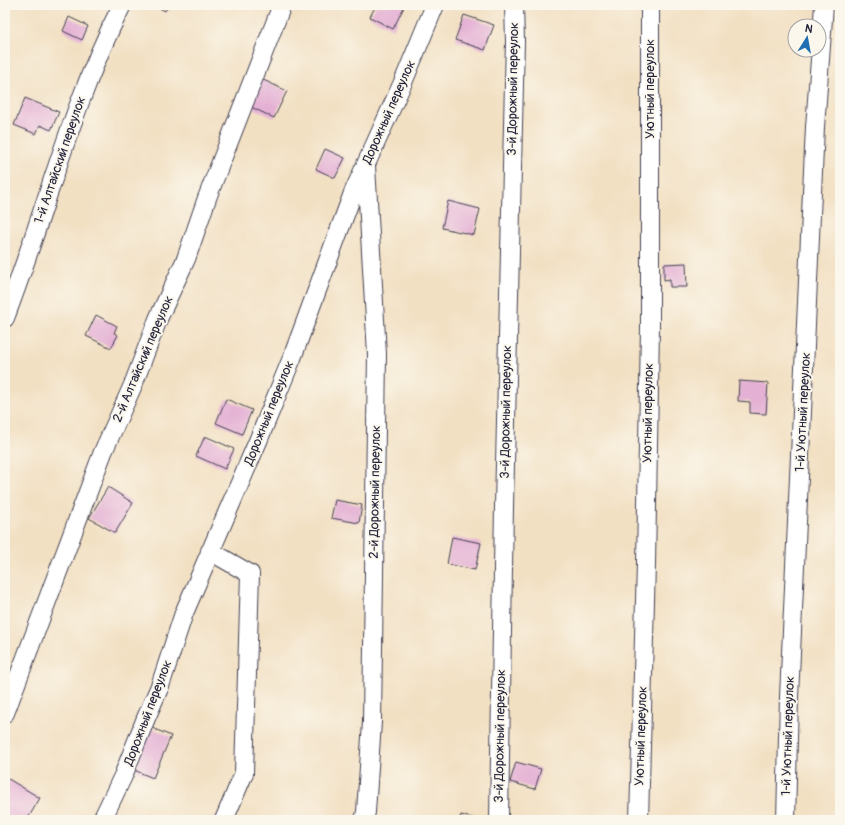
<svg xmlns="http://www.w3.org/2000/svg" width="845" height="825" viewBox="0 0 845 825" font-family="Pangolin,sans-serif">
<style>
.building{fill:#e4b1d4}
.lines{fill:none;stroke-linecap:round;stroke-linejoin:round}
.minor-casing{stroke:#413e4f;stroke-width:20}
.minor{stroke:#fff;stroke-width:18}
.labels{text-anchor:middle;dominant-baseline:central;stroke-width:4;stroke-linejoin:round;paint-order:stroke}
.street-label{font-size:13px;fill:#22223b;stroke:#fbf7ec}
</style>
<rect width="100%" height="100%" fill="#fbf7ec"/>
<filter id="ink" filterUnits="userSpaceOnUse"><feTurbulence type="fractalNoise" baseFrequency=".025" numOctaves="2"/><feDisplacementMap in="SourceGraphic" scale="8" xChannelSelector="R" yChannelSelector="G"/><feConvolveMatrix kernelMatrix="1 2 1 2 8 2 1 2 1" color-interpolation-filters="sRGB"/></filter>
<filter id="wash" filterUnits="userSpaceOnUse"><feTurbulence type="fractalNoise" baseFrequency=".012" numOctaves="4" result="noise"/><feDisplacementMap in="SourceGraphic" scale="16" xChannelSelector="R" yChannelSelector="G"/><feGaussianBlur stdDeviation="0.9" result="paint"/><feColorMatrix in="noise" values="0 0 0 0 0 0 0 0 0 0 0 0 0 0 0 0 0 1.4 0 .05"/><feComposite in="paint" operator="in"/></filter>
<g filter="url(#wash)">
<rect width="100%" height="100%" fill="#f2e0c3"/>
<g id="blocks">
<path class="building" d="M154,5H169L165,11Z
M376,5H405L393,29L370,17Z
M464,15L494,25L485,50L455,40Z
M69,17L88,26L82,40L63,31Z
M259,78L287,91L274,118L247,105Z
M25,98L59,112L51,130L40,125L36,134L14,125Z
M325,149L345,158L335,178L316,169Z
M448,201L480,209L474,235L442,228Z
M686,263L687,287H670V279L664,280V264Z
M96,315L117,326L114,333L118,335L111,348L86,336Z
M739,381L768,383L766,414L750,413V402L738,401Z
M226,399L252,410L242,434L216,423Z
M205,436L234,449L225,469L196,456Z
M108,487L133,503L115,533L89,518Z
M335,500L362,505L359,523L331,518Z
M452,537L481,543L475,570L447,564Z
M152,728L171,736L153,778L134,770Z
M516,762L541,769L535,789L510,782Z
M5,777L40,798L27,820H18L5,813Z
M461,815L476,819V820H459Z"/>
</g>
</g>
<g filter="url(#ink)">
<use href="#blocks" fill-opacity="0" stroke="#413e4f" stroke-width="1"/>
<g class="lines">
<defs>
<path id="minor" d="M5,318C45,214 71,105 122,5
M210,551L250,574L244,773L224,820
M5,713L103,452L133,385L158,319L186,259L207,198L282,5
M102,820L123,776L146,718L160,686L184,613L258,441L292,358L353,193L404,80L435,5
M364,820L366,812L372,722L377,354L366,166
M499,820L504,506L515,41L514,5
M639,820L646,564L650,327V5
M786,820L789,697L815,127L824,5"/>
</defs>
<use href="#minor" class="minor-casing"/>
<use href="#minor" class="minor"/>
</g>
</g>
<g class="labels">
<g class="street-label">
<text transform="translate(513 89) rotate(-89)">3-й Дорожный переулок</text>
<text transform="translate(650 89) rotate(-90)">Уютный переулок</text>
<text transform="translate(389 112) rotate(-66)">Дорожный переулок</text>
<text transform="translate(60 160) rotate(-71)">1-й Алтайский переулок</text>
<text transform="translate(143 359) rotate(-67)">2-й Алтайский переулок</text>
<text transform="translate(506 412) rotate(-89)">3-й Дорожный переулок</text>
<text transform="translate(803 412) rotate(-87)">1-й Уютный переулок</text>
<text transform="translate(269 413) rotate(-68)">Дорожный переулок</text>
<text transform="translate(648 413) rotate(-89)">Уютный переулок</text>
<text transform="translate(375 492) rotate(-89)">2-й Дорожный переулок</text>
<text transform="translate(148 713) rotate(-69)">Дорожный переулок</text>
<text transform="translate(500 736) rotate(-89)">3-й Дорожный переулок</text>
<text transform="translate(641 736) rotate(-88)">Уютный переулок</text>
<text transform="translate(788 736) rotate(-88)">1-й Уютный переулок</text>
</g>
</g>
<rect width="845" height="825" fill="none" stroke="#fbf7ec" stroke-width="20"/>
<g transform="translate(807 38) rotate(11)"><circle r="19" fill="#fbf7ec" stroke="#a4a2a5"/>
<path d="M0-3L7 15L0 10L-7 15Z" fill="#1f6fb2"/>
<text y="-6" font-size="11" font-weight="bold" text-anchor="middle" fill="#22223b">N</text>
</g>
</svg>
